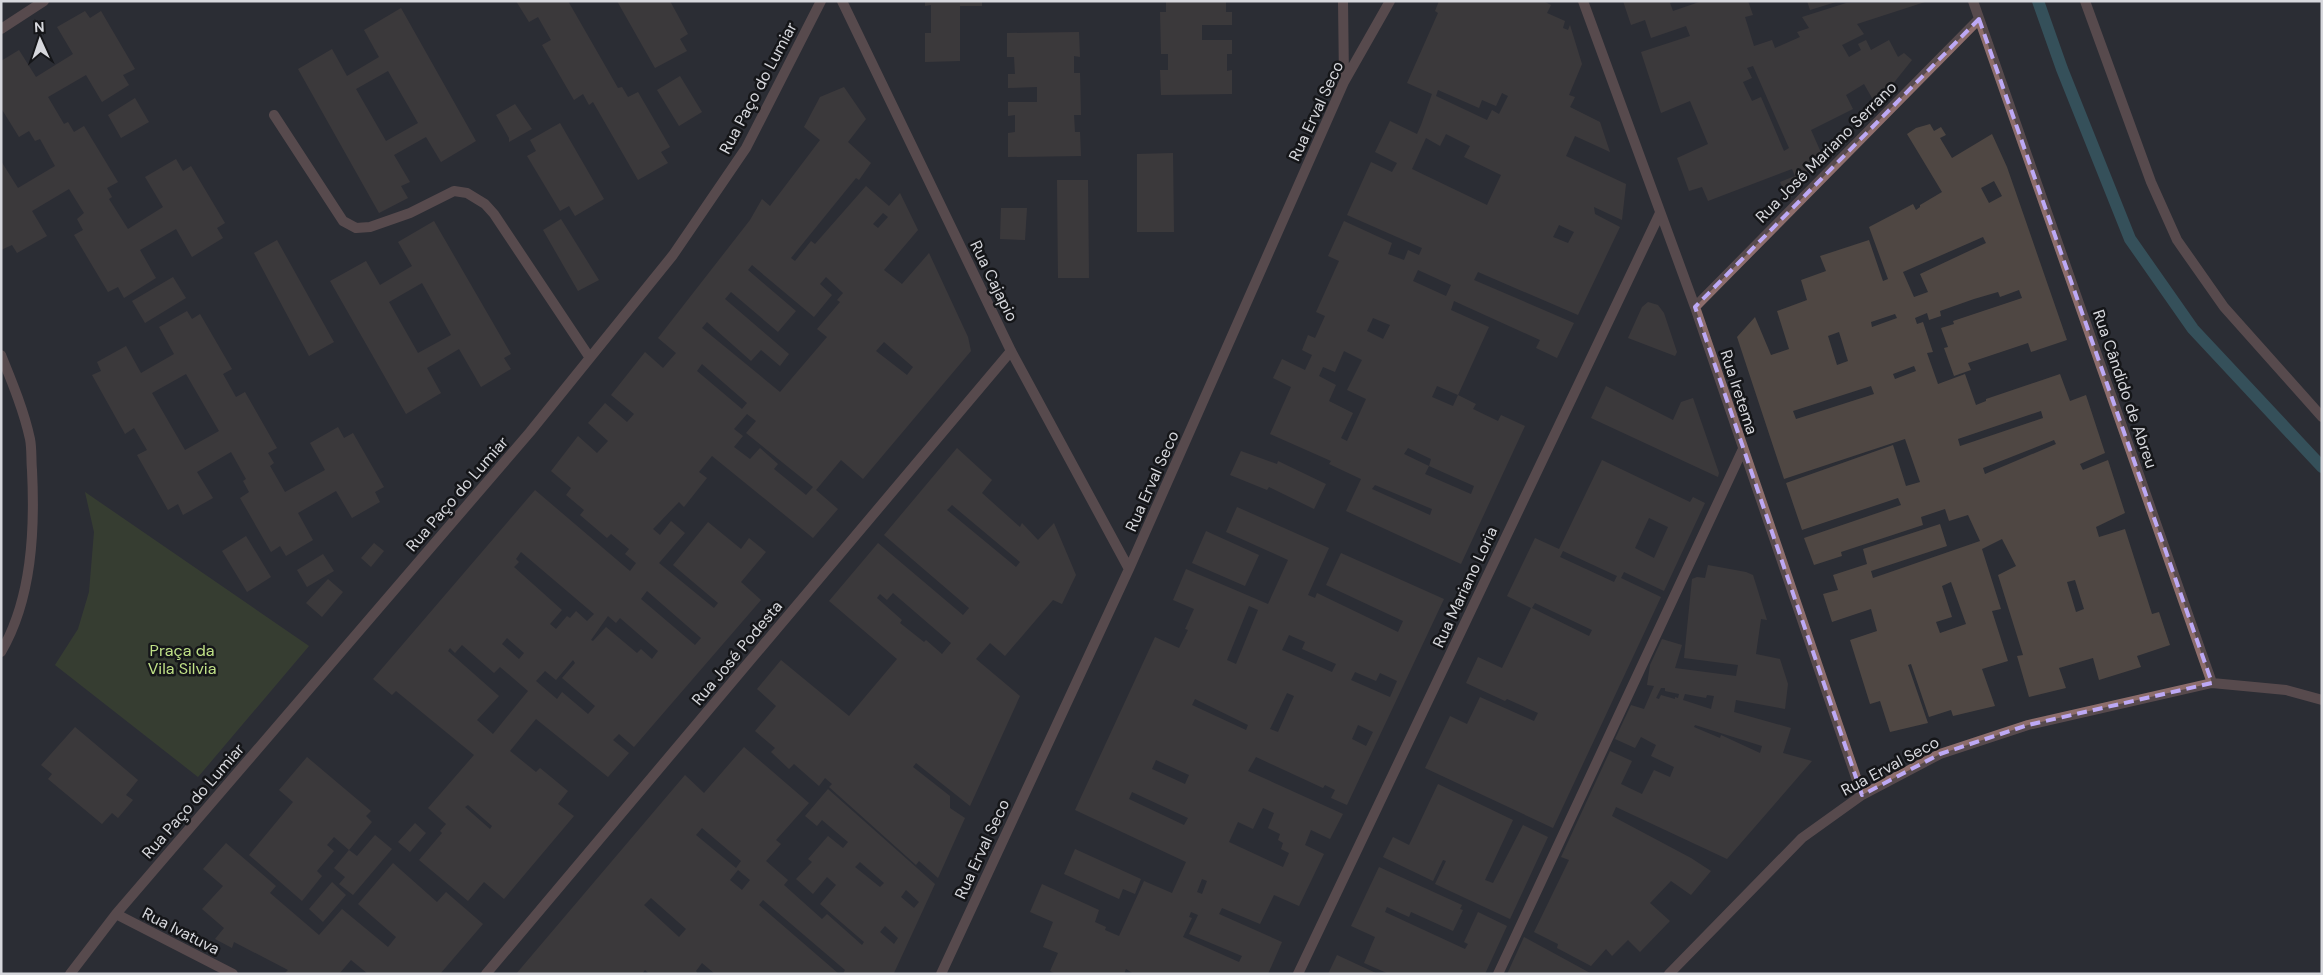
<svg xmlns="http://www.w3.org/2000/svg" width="2323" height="975" viewBox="0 0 2323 975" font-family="'DM Sans',sans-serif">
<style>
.green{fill:#44512e}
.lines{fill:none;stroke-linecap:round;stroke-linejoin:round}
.stream{stroke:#407b87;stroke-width:12}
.building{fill:#4f4743;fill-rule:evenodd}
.minor{stroke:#8d6d6b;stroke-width:10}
.marked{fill:none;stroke:#bda9f5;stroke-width:4;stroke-dasharray:10 6;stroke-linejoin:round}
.labels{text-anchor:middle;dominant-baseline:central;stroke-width:5;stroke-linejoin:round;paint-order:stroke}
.street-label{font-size:16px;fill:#d7d8dd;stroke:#151619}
.park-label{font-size:16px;fill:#c0e187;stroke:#151619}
</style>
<rect width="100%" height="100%" fill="#2b2d34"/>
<path class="green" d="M85,492L309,646L198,777L55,665L78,629L89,592L94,532Z"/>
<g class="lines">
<path class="stream" d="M2038,1L2062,69L2130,239L2193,329L2322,467"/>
</g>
<path class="building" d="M516,1H568L618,88L622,87L628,97L638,92L670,147L661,152L668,163L638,180L593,102L589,105L583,94L574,100L542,45L551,40L538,17L529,22Z
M617,1H670L688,34L680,39L687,51L655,68Z
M925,1H982V6H960V61L925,62V33H931V5L925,6Z
M1166,1H1226V12H1232V25H1202V40H1232V54H1227V71L1232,70V94L1161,95L1160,70H1168V54H1161L1160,12H1166Z
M1439,1H1543L1551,5L1547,13L1565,21L1563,28L1568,30L1570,25L1582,64L1569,95L1575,97L1570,107L1600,122L1610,152L1575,136L1566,156L1626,184L1622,220L1594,207L1595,214L1620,227L1578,315L1478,272L1474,280L1574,323L1557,358L1536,348L1540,340L1454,301L1451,310L1489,327L1458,395L1437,386L1432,397L1453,406L1458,395L1476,404L1473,409L1498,421L1501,415L1525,426L1461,564L1346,511L1361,479L1329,464L1331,461L1270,434L1291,387L1273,378L1282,359L1305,370L1312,355L1302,350L1308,335L1315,338L1325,316L1316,312L1339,261L1328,256L1344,221L1392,243L1388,254L1404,260L1408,250L1419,255L1422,248L1347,215L1371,162L1392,172L1397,163L1375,152L1390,121L1417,134L1421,125L1432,94L1407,83L1438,13L1435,11ZM1438,90L1479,108L1482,100L1496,106L1502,93L1508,96L1499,114L1492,110L1487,120L1436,96ZM1446,134L1470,146L1464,157L1501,175L1487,205L1412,169L1426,138L1440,146ZM1559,225L1574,232L1568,243L1553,237ZM1418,270L1451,285L1446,296L1413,281ZM1373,318L1390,325L1383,339L1367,331ZM1344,351L1362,360L1347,390L1366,399L1347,441L1341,438L1353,413L1329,401L1336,385L1319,376L1323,367L1335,372ZM1408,448L1431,459L1429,466L1404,454ZM1429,466L1474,486L1471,494L1425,474ZM1375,485L1432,509L1430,515L1372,489Z
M1623,1H1674L1670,3L1673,11L1702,1H1748L1753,15L1745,17L1754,46L1772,40L1775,48L1800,37L1797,32L1809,28L1802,17L1846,3L1925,2L1857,24L1864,34L1842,45L1849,57L1861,50L1858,44L1866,40L1871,50L1889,40L1898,57L1904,53L1912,60L1876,105L1864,84L1846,95L1853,109L1811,130L1823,157L1784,191L1780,182L1795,176L1792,169L1708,201L1702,187L1689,191L1677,158L1708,144L1690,101L1661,113L1641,52L1690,36L1686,26L1651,38L1645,20L1631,25ZM1753,66L1789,148L1784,151L1761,97L1752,101L1743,82L1752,78L1747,68Z
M1807,1H1835L1836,2L1810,10Z
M401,8L476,141L441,162L426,137L394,155L410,182L401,186L408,198L379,213L298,69L332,49L347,76L379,57L364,30ZM388,71L418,123L386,141L356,89Z
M85,11L90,18L101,11L135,69L123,75L129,85L102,102L86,75L48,97L64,124L68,122L74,132L84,126L118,182L107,188L112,197L109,199L128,229L163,207L145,177L176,159L183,171L191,166L225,223L217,228L223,238L192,257L176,229L140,250L156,278L124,298L118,287L108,292L74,235L83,230L77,219L84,213L69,189L32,211L47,236L17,253L12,245L1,250V161L18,188L55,166L40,139L35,141L29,131L19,137L1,108V61L19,50L36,77L73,54L57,27Z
M1079,32L1080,57L1074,56V73H1080L1081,115H1074L1075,132H1080L1081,156L1008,157V133L1015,132V115L1008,116V102H1037V87L1008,88V74H1015L1014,57H1007V33Z
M680,76L702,112L679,126L657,90Z
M844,87L866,119L848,142L871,163L859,180L856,178L791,258L795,261L811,241L815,244L866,186L889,206L900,193L918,230L884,270L902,284L929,253L968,337L971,351L863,479L841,460L816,490L838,509L813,538L712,456L699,472L707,478L684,507L679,502L653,529L660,535L671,521L685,533L659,563L714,608L718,603L673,565L708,522L741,549L749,538L766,552L741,582L761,600L634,747L619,734L613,740L629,753L608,777L536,719L510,751L536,772L540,768L568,791L558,804L574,816L504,899L484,882L468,901L419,860L442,833L440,831L446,824L428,808L474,755L396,691L392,695L373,679L535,490L630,571L636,563L625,554L629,549L611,534L607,538L580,515L584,510L566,495L571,488L551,471L578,436L597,453L608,441L588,423L605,403L627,422L634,414L611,395L645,352L663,368L676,353L658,338L750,220L762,199L770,206L820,140L804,127L820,97ZM883,213L888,217L878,228L873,224ZM752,265L814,317L832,295L820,284L826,277L843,293L837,300L840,302L817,329L827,337L780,392L702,328L707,322L751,361L761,350L780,366L789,354L725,299L731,292L778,332L796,311L748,270ZM884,342L913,367L907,375L876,351ZM702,364L747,403L742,409L697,371ZM747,414L756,421L746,433L813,487L806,495L774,469L778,464L760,448L750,459L734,447L743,436L734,429ZM521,552L594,614L587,621L576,611L570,618L567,616L556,629L550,624L562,610L514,567L519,562L516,559ZM647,591L701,638L695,645L641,599ZM608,616L616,623L620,618L658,651L652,659L641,649L637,653L606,627L593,641L591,640ZM507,638L524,653L519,659L502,644ZM462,645L494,673L500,667L528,691L493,734L477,720L499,696L448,651L450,648L455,653ZM573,660L575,663L562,678L595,706L588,714L562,692L557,699L536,681L545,671L556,680ZM468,805L492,826L490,829L465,807Z
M135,98L149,122L121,138L108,115Z
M515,104L532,129L509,142V138L496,115Z
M560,123L604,199L575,216L569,206L560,211L527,156L536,151L530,140Z
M1930,124L1934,131L1941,127L1946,135L1940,138L1952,158L1992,134L2007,167L2067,340L2031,352L2028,343L1968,363L1971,370L1954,376L1944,348L1948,347L1941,328L1954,324L1953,321L2022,298L2019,290L2000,297L1998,292L1974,299L1940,311L1941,316L1929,320L1927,313L1915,318L1917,324L1923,322L1933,352L1927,353L1938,384L1965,374L1976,405L1986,401V399L2060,374L2070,401L2086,395L2105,453L2080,464L2083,470L2108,460L2125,513L2096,527L2099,537L2125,529L2152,614L2159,612L2170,645L2137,656L2141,667L2099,680L2093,658L2059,668L2066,688L2029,697L2017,656L2023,655L1998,575L2016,566L2002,539L1982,549L2001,609L1992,611L2008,661L1982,669L1995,706L1953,716L1951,710L1929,717L1911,664L1908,665L1928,723L1890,732L1880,701L1870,704L1850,640L1877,631L1871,609L1832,622L1823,594L1838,590L1833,575L1867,564L1863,549L1940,524L1947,546L1871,571L1873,578L1980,541L1968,515L1949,521L1945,509L1921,517L1923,525L1841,552L1842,556L1814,565L1804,538L1901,505L1898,498L1802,530L1786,483L1893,445L1906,486L1920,482L1905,439L1784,479L1737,337L1755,317L1771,355L1789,349L1777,311L1807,300L1801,280L1826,271L1820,256L1869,240L1883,281L1888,279L1869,227L1913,204L1916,210L1920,207V205L1942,192L1907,134L1916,128ZM1994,181L2002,196L1989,203L1981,188ZM1983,237L1986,243L1920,274L1928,292L1914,297L1903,272ZM1895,314L1897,318L1872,327L1871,322ZM1839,332L1848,361L1837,365L1828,336ZM1914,366L1916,371L1895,379L1893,374ZM1871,386L1874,394L1796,419L1793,411ZM2041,411L2043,418L1960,446L1958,439ZM2054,440L2056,444L1985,474L1983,468ZM2075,580L2084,609L2076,612L2067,582ZM1951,582L1966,624L1940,633L1936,622L1952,617L1942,586Z
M1173,153L1174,232H1137V154Z
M1057,180H1088L1089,278H1058Z
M1001,208H1027L1025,240L1000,239Z
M561,219L599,280L578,291L543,230Z
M434,221L511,354L504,358L511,369L481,387L459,349L427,368L441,393L406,414L330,281L366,261L380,285L412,266L398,242ZM422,283L451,335L418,353L389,302Z
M277,240L334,342L309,356L254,253Z
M173,277L186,298L145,323L132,301Z
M1648,302L1658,305L1664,313L1677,352L1675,356L1628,338L1642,307Z
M187,311L192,319L200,314L232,369L223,374L236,397L245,392L277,448L268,453L274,463L270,466L285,492L325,470L310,443L338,427L344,438L353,433L384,487L375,492L380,502L352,518L336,491L298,513L313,540L286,556L280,546L271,552L240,498L249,492L243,481L246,479L231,452L197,472L213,498L183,515L178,504L168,510L137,455L147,450L134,428L125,434L92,375L101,371L97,362L126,346L141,373L174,354L159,327ZM186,374L219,431L185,450L152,393Z
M1606,386L1673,420L1681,402L1693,398L1719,473L1718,477L1591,418Z
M957,448L992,480L982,493L1020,527L1022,523L1038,540L1054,523L1076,575L1062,604L1053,600L1005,656L990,643L976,659L1020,696L970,806L916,763L913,767L950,796V808L965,818L938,878L919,861L916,865L829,787L832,784L825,778L819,786L794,764L789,769L771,752L775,748L755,731L776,706L757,689L781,660L849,716L897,659L829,601L878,543L963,615L969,608L884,535ZM952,505L1020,562L1016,567L947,510ZM893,593L951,643L942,654L926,640L924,642L900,623L902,620L877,598L880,594L887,600Z
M1241,451L1277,464L1278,461L1326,484L1314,509L1269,487L1267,490L1230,475Z
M1602,460L1690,502L1693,497L1705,503L1664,591L1624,572L1621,578L1661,597L1553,828L1425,768L1450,716L1467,724L1480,697L1534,721L1538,713L1507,699L1505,701L1466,683L1478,657L1502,668L1531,608L1507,596L1535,538L1559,549ZM1649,518L1668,527L1654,558L1635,548ZM1563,551L1617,576L1614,582L1560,557ZM1535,603L1592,630L1589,636L1532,608Z
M1237,507L1329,548L1308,595L1315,598L1317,593L1398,632L1403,621L1326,585L1341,553L1444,599L1347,805L1331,798L1335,790L1325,785L1323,788L1256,757L1248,771L1343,814L1330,839L1311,830L1305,845L1324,854L1299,906L1274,895L1260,924L1222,908L1219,914L1282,942L1268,974H1134L1126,969L1124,974H1056L1050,971L1058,953L1043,947L1053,922L1030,912L1042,884L1099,910L1095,922L1106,927L1105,930L1119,936L1144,881L1172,893L1186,862L1075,810L1155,637L1179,648L1188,630L1185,629L1194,609L1173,600L1186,569L1268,604L1288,560L1226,532ZM1249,606L1258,610L1236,664L1227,660ZM1289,635L1305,642L1302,649L1336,664L1332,672L1282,650ZM1355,672L1376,681L1380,673L1397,681L1390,697L1351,680ZM1287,693L1294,696L1278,732L1270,729ZM1195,699L1248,725L1246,730L1192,705ZM1358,725L1373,732L1366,746L1352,739ZM1156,760L1189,775L1185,784L1152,769ZM1132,792L1188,818L1184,825L1129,799ZM1263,808L1274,813L1268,828L1280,834L1278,840L1283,843L1281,849L1289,853L1283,867L1229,842L1238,822L1253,829ZM1202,879L1207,881L1202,894L1197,892ZM1191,912L1198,915L1189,934L1242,956L1239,962L1183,937L1192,918L1189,917Z
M1206,531L1259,555L1245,586L1192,563Z
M246,536L271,577L247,592L222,551Z
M374,543L384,551L371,567L361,558Z
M323,554L334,571L307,587L297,570Z
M1708,565L1746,572L1753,575L1767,620L1761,619L1756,654L1780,659L1788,684L1785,709L1736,700L1734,712L1791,728L1783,753L1812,761L1727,859L1616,807L1612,816L1691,858L1711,871L1691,895L1671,881L1650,903L1670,921L1640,952L1628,940L1612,956L1606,949L1591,966L1557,948L1558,944L1534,932L1569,860L1561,857L1610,751L1632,761L1621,784L1642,794L1654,770L1670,777L1674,767L1651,756L1656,745L1641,737L1635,748L1615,739L1631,705L1644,709L1654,686L1647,685L1650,665L1662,639L1682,645L1675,668L1736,676L1738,665L1684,658L1692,579L1697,577L1705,578ZM1661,688H1665V691L1679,694L1678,698L1675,697V699L1661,695L1659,699L1656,698ZM1685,694L1706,698L1707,695L1714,696L1711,709L1683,700ZM1695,725L1762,746L1760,753L1721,735L1720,738L1694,727Z
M328,579L343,592L322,617L306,603Z
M75,727L138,780L126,795L133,800L118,818L112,813L102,824L48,779L52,774L41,765Z
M744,747L809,803L776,840L781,844L766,861L788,880L784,885L822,919L827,914L862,945L864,942L820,904L836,885L827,877L813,894L796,879L812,862L808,859L828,836L843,848L848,842L822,820L817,826L805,816L828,789L935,884L894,973L843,974L845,970L763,900L759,905L839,974H715L702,963L696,971L698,974H649L645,970L642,974H516L685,775L704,793ZM702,828L741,861L736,868L696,835ZM860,862L884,883L880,887L855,867ZM738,870L750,880L742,890L730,880ZM906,890L919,902L914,908L901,897ZM651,898L686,929L679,937L644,905ZM885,926L898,938L894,944L880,932Z
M307,757L371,811L366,816L372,822L349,850L357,856L375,835L392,849L353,895L339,884L345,877L334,868L349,850L334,837L327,845L334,851L317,871L322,876L302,901L249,855L293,802L279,790Z
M1438,784L1513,820L1485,880L1493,883L1523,825L1548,837L1510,919L1435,884L1446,861L1443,860L1433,881L1383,857L1393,837L1409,845Z
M415,823L426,833L410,852L398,842Z
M226,843L276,886L270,893L319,935L342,909L388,947L396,937L358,904L393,863L437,902L446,892L483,924L440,974H368L351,960L339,974H284L288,970L234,942L232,948L215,939L224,928L202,909L223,886L203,869Z
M1075,849L1141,879L1135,894L1123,889L1119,899L1064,874Z
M1379,867L1462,905L1460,909L1463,910L1453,931L1411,912L1409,917L1387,907L1385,912L1465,949L1468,944L1464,942L1478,912L1507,926L1485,974H1389L1364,963L1375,937L1351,926Z
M332,882L346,895L323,922L309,909Z
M1524,937L1592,974H1507Z
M1337,955L1378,974H1328Z"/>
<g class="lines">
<path class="minor" d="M842,1L1011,351L1129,569
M1343,1L1344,80
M1583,1L1695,307L1862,795
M1973,1L2212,683
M2085,1L2151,182L2177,240L2224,307L2322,417
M1,29L44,1
M274,115L343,221L356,228L370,227L410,213L454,191L467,193L485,204L494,214L590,358
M1695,307L1979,19
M1,355C12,382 24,411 30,439C32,449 31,460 32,470C35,530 32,599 1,652
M116,914L233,974
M70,974L116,914L530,432L673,255L746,148L821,1
M486,974L1011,351
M941,974L1129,569L1344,82L1390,1
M1298,974L1660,213
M1498,974L1742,451
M1669,974L1802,838L1862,795L1940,754L2028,725L2212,683L2286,690L2322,700"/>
</g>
<path d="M0 0H2323V975H0ZM1979,19L2212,683L2028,725L1940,754L1862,795L1695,307Z" fill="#2b2d34" fill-opacity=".55" fill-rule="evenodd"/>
<path class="marked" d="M1979,19L2212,683L2028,725L1940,754L1862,795L1695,307Z"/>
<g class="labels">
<g class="street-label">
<text transform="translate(758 88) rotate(-62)">Rua Paço do Lumiar</text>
<text transform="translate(1316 111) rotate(-65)">Rua Erval Seco</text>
<text transform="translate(1826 152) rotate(-45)">Rua José Mariano Serrano</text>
<text transform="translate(994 281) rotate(64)">Rua Cajapio</text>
<text transform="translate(2125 389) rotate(71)">Rua Cândido de Abreu</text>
<text transform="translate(1739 392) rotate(72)">Rua Iretema</text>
<text transform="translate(1152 481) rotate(-66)">Rua Erval Seco</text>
<text transform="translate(457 494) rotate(-49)">Rua Paço do Lumiar</text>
<text transform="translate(1465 587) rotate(-65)">Rua Mariano Loria</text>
<text transform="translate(737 653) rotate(-50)">Rua José Podesta</text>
<text transform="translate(1890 766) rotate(-28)">Rua Erval Seco</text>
<text transform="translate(193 801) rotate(-49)">Rua Paço do Lumiar</text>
<text transform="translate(982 849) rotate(-65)">Rua Erval Seco</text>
<text transform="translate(181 931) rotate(27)">Rua Ivatuva</text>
</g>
<g class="park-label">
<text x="182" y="650">Praça da<tspan x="182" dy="18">Vila Silvia</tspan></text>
</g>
</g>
<rect width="2323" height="975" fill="none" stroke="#d7d8dd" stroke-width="5"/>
<g transform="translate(40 40) rotate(357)" stroke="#151619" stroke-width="4" paint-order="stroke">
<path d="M0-4L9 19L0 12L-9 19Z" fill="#d7d8dd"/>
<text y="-8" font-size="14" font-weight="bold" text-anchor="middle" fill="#d7d8dd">N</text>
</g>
</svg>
